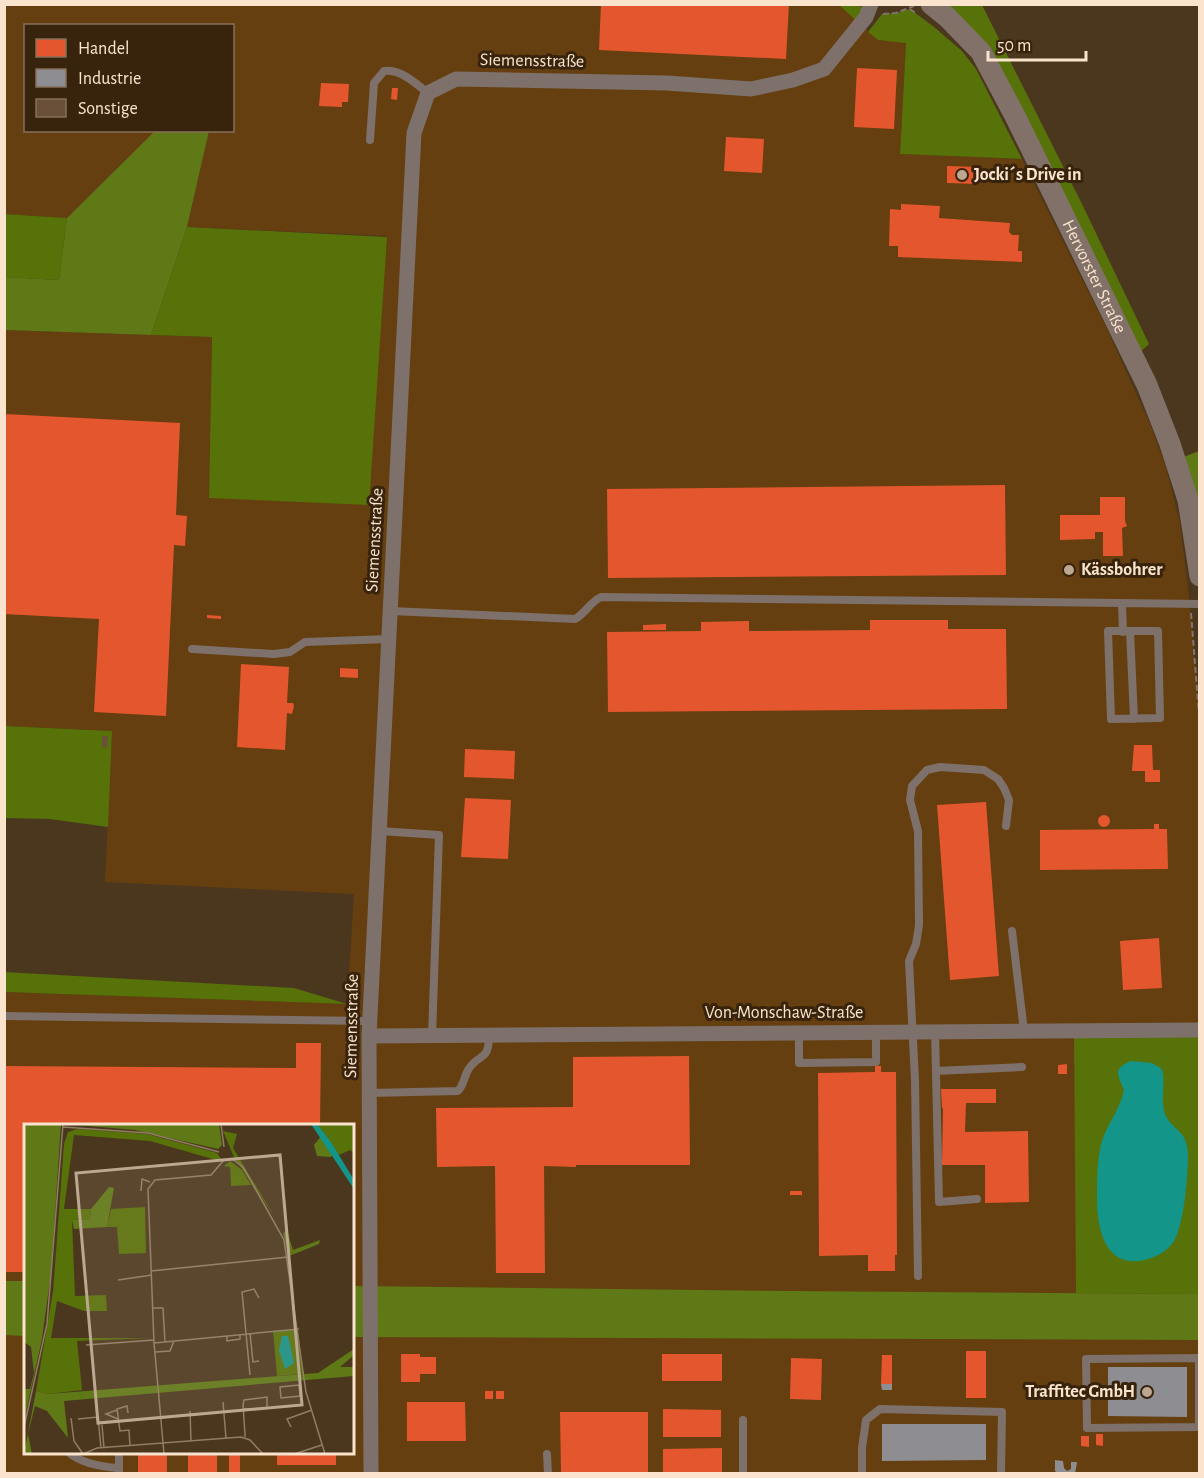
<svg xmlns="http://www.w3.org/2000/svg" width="1204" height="1478" viewBox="0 0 1204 1478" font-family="'Alegreya Sans',sans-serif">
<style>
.built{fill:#653f0f;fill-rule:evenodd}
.green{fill:#577208}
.forest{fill:#5e7916}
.water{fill:#139589}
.shops{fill:#e4572e}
.industry{fill:#8d8d92}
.building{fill:#6a5039}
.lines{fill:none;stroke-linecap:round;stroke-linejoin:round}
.path{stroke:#82756f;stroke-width:2;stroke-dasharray:6 3;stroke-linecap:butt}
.lane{stroke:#7e706a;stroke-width:8}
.street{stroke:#7e706a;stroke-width:15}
.secondary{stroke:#827169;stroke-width:21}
.poi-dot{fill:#bda790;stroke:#38230c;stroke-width:2}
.labels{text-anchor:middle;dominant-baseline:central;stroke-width:6;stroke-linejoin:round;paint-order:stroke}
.street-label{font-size:18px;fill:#fbe4ce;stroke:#38230c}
.poi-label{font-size:18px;font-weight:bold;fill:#fbe4ce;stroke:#38230c;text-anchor:start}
.inset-road{fill:none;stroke:#917c64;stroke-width:1.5}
.view{fill:#bda790;fill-opacity:0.15;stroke:#bda790;stroke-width:3}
.inset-edge{fill:none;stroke:#fbe4ce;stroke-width:3}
</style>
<rect width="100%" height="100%" fill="#4b371e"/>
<path class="built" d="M840,4L878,40L906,42L900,154L1022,159L1106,327L1150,424L1165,464L1180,523L1190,605L1200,727L1199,1473H5V992L347,1004L354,894L105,882L112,731L5,726V330L212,337L209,498L387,236L187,227L209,131L232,130V26H26V130L156,131L67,218L5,214V5ZM26,1126H352V1452H26Z"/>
<path class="green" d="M839,5H858L869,11L860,24Z
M946,5H982L1082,204L1149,344L1137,355Z
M910,9L934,27L962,51L976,69L1022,159L900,154L906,43L878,40L868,32L882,14L896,13Z
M4,214L67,218L59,280L5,277Z
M187,227L387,237L369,505L209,498L212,337L151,335Z
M5,726L112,731L108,827L50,819L5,818Z
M4,972L294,988L347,1004L5,992Z
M1074,1030H1199V1294L1076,1293Z"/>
<path class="forest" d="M156,130L209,131L187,227L151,335L5,330V277L59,280L67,218Z
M1199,451V531L1181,458Z
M4,1281H25V1336L5,1335Z
M353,1286L793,1291L1199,1294V1340L353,1337Z"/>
<path class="water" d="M1131,1061L1152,1063L1162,1069C1166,1083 1160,1099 1165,1114C1172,1131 1188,1129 1188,1156C1188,1176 1184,1224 1174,1241C1167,1251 1159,1256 1148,1259C1107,1271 1097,1232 1097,1199C1097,1181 1097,1158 1102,1141C1108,1123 1120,1109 1124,1090C1119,1076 1111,1069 1131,1061Z"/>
<path class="shops" d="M601,4H789L786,59L599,50Z
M857,68L897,70L894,129L854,127Z
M321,83L349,84L348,102H342V107L319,106Z
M392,88H398L397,100L391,99Z
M726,137L764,139L762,173L724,171Z
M947,166L977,167L976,184L947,183Z
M901,204L940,206L939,218L1010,223L1009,232L1012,235H1019L1018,251H1022V262L898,257V246H889L890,209L901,210Z
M4,414L180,423L176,515L187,516L185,546L174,545L166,716L94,712L99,619L4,614Z
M1005,485L1006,575L608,578L607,489Z
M1100,497H1125V521L1127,526L1122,528L1123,556H1103V532H1095V539L1060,540V515H1100Z
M207,615L221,616V619L207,618Z
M870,620H948V629H1006L1007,709L608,712L607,632L701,631V622L749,621V631L870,630Z
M666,624V630H643V625Z
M241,664L289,667L287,703H293L294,706L292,714L287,713L285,750L237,747Z
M340,668L358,669V678L340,677Z
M1134,745H1152L1153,770H1160V782H1145V771H1132Z
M465,749L515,751L514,779L464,777Z
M465,798L511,800L508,859L461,857Z
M986,802L999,976L950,980L937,805Z
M1098 821a6 6 0 1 1 12 0a6 6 0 1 1-12 0Z
M1154,824H1159V829H1167L1168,869L1040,870V830L1154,829Z
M1159,938L1162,988L1123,990L1120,941Z
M296,1043H321L320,1126H26V1272H4V1066L296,1068Z
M689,1056L690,1165H576V1167L544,1166L545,1273H496L495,1166L437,1167L436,1108L573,1107V1057Z
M1067,1064V1074H1058V1065Z
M875,1066H881V1072H896L897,1255H895V1271H868V1255L819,1256L818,1073L875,1072Z
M941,1089H996V1103H966L965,1132L1028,1131L1029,1202L985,1203V1165H942L943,1108H942Z
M790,1191H802V1195H790Z
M966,1351H986V1398H966Z
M401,1354H420V1357H436V1374H420V1382H401Z
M662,1354H722V1381H662Z
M882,1355H892V1384H881Z
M791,1358L822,1359L821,1400L790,1399Z
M485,1391H493V1399H485Z
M496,1391H504V1399H496Z
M407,1402H465L466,1441H407Z
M663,1409L721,1410V1437H663Z
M560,1412H648V1474H561Z
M1096,1434H1103V1446L1096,1445Z
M1081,1436H1089V1447L1081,1446Z
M722,1448V1474H663V1449Z
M138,1452H167V1474H138Z
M188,1452H217V1474H188Z
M277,1452H336V1465H277Z
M229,1453H240V1472H229Z"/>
<path class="industry" d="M1108,1367H1187V1417L1108,1416Z
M881,1384H892V1390H882Z
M882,1424H986V1460L882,1461Z
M1055,1460L1063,1461L1064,1468L1067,1471L1071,1469V1462H1077L1075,1474H1059L1055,1471Z"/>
<path class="building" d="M102,736H108L107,748L102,747Z"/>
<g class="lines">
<path class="path" d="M910,9L917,14
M883,14L896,13L914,6
M1191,613L1200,727"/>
<path class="lane" d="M370,140L374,83L384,71C401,69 415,83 428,93
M1122,604L1123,632
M391,611L575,619C586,613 589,603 601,597L1200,604
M1108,631H1158L1160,718L1111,719Z
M1130,631L1134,719
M192,649L274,654L290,652L305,642L389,639
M380,831L439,835L432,1036
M1012,931L1024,1031
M4,1016L370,1021
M799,1031V1063L876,1062V1031
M935,1031L939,1202L977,1199
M936,1071L1022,1067
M370,1093L458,1091C464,1085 464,1077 468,1070C479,1052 489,1063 489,1035
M918,1276L915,1080L909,961L916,944L919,925L918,831L910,800L912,786L927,770L940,767L984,770L998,779L1004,788L1009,800L1006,826
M1199,1358V1427L1087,1428L1086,1359Z
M743,1420V1474
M68,1452C82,1464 102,1467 119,1468
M119,1452V1472
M547,1454L548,1474
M862,1474V1448L866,1420L880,1409L1002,1412L1001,1474"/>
<path class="street" d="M369,1036L1200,1030
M371,1474L369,1036L414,133L428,93L456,79L667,83L751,89L793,80L824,69L866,17L871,4"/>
<path class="secondary" id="s1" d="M931,4L947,17L981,52L1015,116L1147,385L1170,444L1188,500L1200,576"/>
</g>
<g class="poi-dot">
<circle cx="962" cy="175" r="6"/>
<circle cx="1069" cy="570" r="6"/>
<circle cx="1147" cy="1392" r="6"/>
</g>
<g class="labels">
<g class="street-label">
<text transform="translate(532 61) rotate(1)">Siemensstraße</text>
<text stroke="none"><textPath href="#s1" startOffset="321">Hervorster Straße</textPath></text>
<text transform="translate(375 540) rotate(-87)">Siemensstraße</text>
<text x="784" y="1013">Von-Monschaw-Straße</text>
<text transform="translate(352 1026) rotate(-89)">Siemensstraße</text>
</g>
<g class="poi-label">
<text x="974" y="175">Jocki´s Drive in</text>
<text x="1081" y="570">Kässbohrer</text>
<text x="1135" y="1392" text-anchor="end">Traffitec GmbH</text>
</g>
</g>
<g transform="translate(24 1124)">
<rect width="330" height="330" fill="#4b371e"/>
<path d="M293,0H330V29L326,26L315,31ZM54,5L123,10L193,29L199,38L126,17L50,11L40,85H67L66,95L48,96L51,172L82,171L83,187H60L33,177L27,214H126L53,217L58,266L24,270L12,267L29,168L40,20L44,8ZM199,7L213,10L209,24L250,92L210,33ZM206,37L218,46L227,61L207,62L206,43L200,42ZM121,83L122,129L95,130L93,103H83L87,85ZM274,205L279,250L253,252L249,207Z" fill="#577208"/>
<path d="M0,0H37L27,149L18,215L0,297V265H6L10,249L7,223L0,218ZM43,0H195L198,21L194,25L111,6ZM298,11L310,31L306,33L293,32L290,21ZM85,63L90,64L83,103L50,105L48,96L66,95L67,85ZM263,107L269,126L296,116L295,120L265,132L259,109ZM330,225V231L316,243H330V252L40,277L44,314L23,287L11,282L4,310L8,330H0L12,267L24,270L294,249Z" fill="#5e7916"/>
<path d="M287,0H293L307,18L330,56V65ZM264,212L270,239L261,245L255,226L258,212Z" fill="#139589"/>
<path class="inset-road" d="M197,0L200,23M39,3L124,9L195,28M207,34L219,43L260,116L282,268L301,330M117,67L118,55L126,58M127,147L264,133M94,156L128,151M129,184H139L141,218M226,209L229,238L235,237M203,212V217L216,215V211M130,219L275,205M62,221L130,216M131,228L146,227L150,217M226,251L218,168L230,165L235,174M275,261L276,272L257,274L256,263ZM199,278L202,314M220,285L243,284V273L220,276L219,281L221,310V313M93,286L82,290L94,295M166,287L167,317M104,289L103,282L93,285L96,307L105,306L106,322M47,294L50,317L59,330M54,295L74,293L77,324M78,301L80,324M0,303L23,200L39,0M267,303L263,295L288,286M59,330L73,324L217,313L226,316L239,330M140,330L130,219L124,65L131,56L187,51L200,36M270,330L298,321"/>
<path class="view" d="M256,31L278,281L74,299L52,49Z"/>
<rect width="330" height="330" class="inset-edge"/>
</g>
<rect width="1204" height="1478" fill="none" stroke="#fbe4ce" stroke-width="12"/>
<rect x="24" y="24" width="210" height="108" fill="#38230c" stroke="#86705a" stroke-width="1.5"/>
<rect x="36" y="39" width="30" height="18" fill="#e4572e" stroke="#86705a" stroke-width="1.5"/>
<text x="78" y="54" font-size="18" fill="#fbe4ce">Handel</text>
<rect x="36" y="69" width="30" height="18" fill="#8d8d92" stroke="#86705a" stroke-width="1.5"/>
<text x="78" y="84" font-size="18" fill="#fbe4ce">Industrie</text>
<rect x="36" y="99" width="30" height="18" fill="#6a5039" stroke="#86705a" stroke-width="1.5"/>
<text x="78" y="114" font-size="18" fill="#fbe4ce">Sonstige</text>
<path d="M988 51v9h98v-9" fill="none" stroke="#fbe4ce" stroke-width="3"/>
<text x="997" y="51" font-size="18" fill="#fbe4ce" stroke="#38230c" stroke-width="4.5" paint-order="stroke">50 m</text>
</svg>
